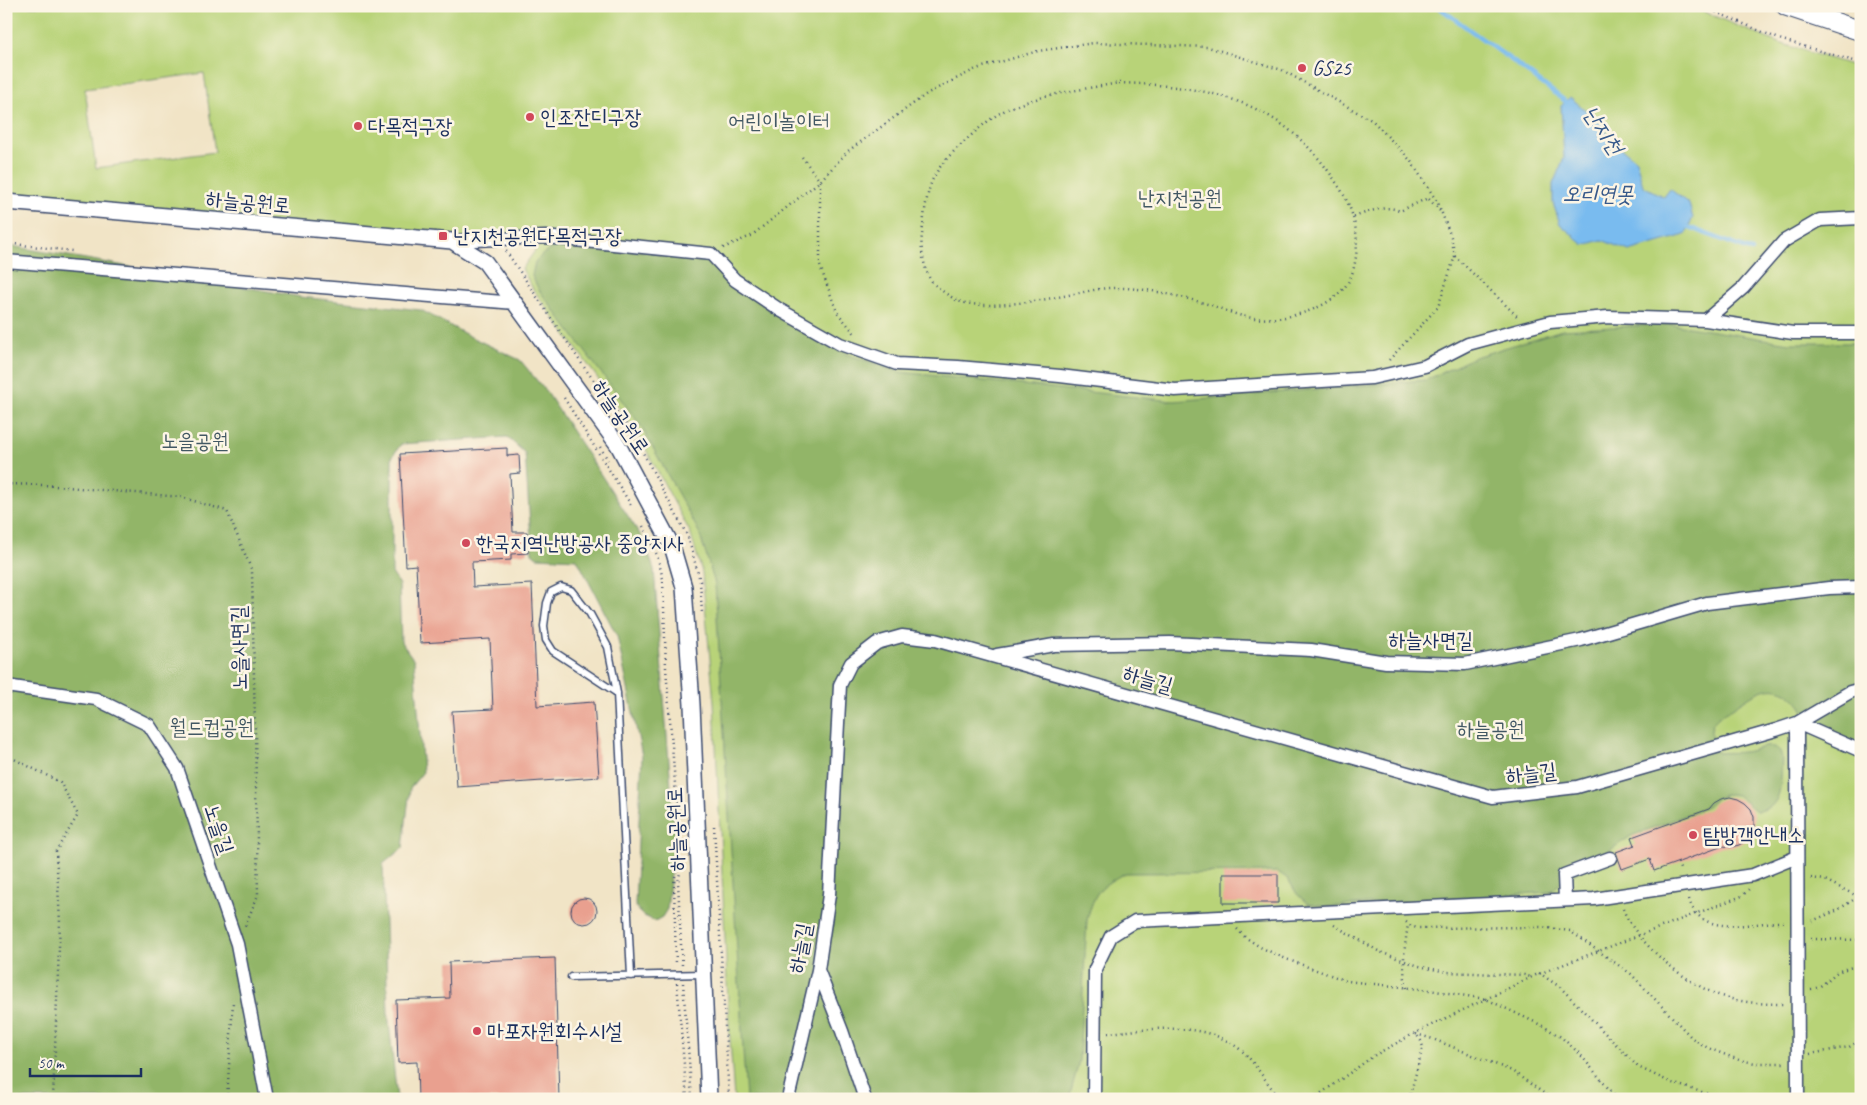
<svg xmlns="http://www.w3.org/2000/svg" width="1867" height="1105" viewBox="0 0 1867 1105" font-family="Caveat,'Poor Story',sans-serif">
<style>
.green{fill:#b8d378;stroke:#6a816b;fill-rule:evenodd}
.forest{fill:#92b568;stroke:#567263}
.water{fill:#79bbef;stroke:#4a75a6}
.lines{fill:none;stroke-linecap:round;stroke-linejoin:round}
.stream{stroke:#79bbef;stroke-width:4.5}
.building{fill:#e9a08f}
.service-casing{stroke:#3b4a6e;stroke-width:9}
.minor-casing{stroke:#3b4a6e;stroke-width:15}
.tertiary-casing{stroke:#3b4a6e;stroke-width:18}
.primary-casing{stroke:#3b4a6e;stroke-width:21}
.path{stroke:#3b4a6e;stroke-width:2.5;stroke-dasharray:1 4;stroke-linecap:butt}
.service{stroke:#fff;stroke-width:6}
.minor{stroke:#fff;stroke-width:12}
.tertiary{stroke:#fff;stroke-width:15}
.primary{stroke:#fff;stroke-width:19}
.poi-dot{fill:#d1495b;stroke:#fcf5e5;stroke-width:2}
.labels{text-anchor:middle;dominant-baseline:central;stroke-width:5;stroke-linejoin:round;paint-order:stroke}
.poi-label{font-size:21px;fill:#1b2f5e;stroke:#fcf5e5;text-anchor:start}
.park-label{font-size:21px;fill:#425864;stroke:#fcf5e5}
.street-label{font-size:21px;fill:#1b2f5e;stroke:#fcf5e5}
.water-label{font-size:22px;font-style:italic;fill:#37598a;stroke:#fcf5e5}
</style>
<rect width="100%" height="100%" fill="#fcf5e5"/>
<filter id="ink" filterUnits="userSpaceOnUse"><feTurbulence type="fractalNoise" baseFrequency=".02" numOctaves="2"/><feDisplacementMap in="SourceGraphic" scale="10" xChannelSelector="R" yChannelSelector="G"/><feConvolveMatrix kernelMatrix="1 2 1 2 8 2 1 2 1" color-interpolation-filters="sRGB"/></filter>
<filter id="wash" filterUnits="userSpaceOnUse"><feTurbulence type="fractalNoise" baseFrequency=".0096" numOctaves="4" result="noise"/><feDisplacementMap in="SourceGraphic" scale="20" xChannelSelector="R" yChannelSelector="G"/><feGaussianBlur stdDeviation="1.12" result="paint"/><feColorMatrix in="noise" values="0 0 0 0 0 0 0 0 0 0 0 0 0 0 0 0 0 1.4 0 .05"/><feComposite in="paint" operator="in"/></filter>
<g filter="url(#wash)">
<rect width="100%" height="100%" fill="#f1e4c6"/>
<path class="green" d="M6,6H1690L1776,42L1861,68V1099H734L729,1024L714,702L702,572L690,532L636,431L533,289L522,269L544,238L452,241L6,201ZM204,73L215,152L96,168L85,89Z"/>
<path class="forest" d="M576,244L706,258L732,282L783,320L846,354L900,372L1174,401L1426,380L1475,357L1562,330L1669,324L1789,343H1861V749C1846,741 1826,735 1813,723C1806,717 1803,708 1797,701C1771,674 1751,697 1726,712C1707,724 1709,732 1716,751L1720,753C1728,752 1737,753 1744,752C1757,750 1779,738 1782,758C1780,779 1785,810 1756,811L1737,795L1728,794L1717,798L1707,807L1631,836L1558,885L1551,892L1325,907L1308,904L1297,894L1288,879L1278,872L1125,873C1099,887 1095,891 1087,920L1079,1061L1069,1099H746L715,584L699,532L641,426L539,290L532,276L535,262L543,254L557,245Z
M6,245L301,297L421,310L471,337L520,360L548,394L643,539L654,569L675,839L667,909L662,917L655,921L642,915L635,905L642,756L617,636L577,559L537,557L532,553L525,453L507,437L401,444L392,457V573L399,584L401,642L414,660L423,772L410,788L403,848L383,864L388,1013L397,1099H6Z"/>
<path class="water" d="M1570,97L1605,127L1609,138L1636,160L1643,186L1664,197L1670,189L1689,204L1693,218L1685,235L1629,251L1602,240L1584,245L1560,224L1553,203V184L1564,158L1561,106Z"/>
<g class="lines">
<path class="stream" d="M1437,6L1514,62L1565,101L1567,105
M1683,225L1752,251"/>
</g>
<g id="blocks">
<path class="building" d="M507,448V456L519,455L520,473L510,474L513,532H527L528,553L511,554V560L472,562L473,587L532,584L537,706L594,702L599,777L457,787L452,711L493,709L490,639L420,643L416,565L406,566L400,454Z
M1730,797L1738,799L1745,803L1751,809L1754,817V826L1752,834L1747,840L1739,845L1731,847L1723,846L1654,871L1650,859L1622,869L1616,852L1635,845L1632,837L1709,809L1714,803L1721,799Z
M1223,874H1278V903H1223Z
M571 911a13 13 0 1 1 26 0a13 13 0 1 1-26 0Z
M555,958L559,1099H418L417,1062L398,1063L396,1000L450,998L449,962Z"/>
</g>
</g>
<g filter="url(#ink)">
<use href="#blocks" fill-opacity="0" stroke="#3b4a6e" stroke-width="1"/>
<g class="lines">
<defs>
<path id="service" d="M617,693L553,651L546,640L544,626L547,603L551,592L561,587L571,590L590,614L608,647L617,693L631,976
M571,977L703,974"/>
<path id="minor" d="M452,241L545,237L711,254L735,280L780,310L840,344L897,364L958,367L1060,376L1175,390L1372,378L1425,366L1468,344L1550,322L1608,317L1706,320L1793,333H1861
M6,261L515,303
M1706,320L1743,288L1784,241L1820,220L1861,218
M997,655L1054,645L1170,643L1311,650L1386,662L1465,664L1581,640L1707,603L1829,588L1861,587
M6,686L96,699L149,725L177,768L237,944L267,1099
M1565,900L1564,875L1610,858
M818,970L842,1031L865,1099
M788,1099L818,970L829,895L840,685L851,663L877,643L902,636L935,640L1493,797L1577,787L1776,730L1797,723L1850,692L1861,689
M1094,1099L1095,969L1111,936L1135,921L1594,899L1753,875L1797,857
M1798,1099L1797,723L1861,751"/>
<path id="tertiary" d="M6,202L452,241L485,262L618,445L672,546L684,587L692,705L709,1099"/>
<path id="primary" d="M1786,6L1861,31"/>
</defs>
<use href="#service" class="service-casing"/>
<use href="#minor" class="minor-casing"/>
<use href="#tertiary" class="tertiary-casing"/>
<use href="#primary" class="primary-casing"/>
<path class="path" d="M1702,6L1779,39L1861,63
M1119,83C1216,86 1287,102 1341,190C1356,215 1361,242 1353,271C1343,307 1288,322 1254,318C1240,317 1225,310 1211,305C1178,296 1146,287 1112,288C1101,288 1089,291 1079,293C1049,299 982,312 956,300C948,295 935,287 930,279C924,268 920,247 922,235C924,218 926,190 935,175C942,162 954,151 965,141C979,128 997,112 1015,106C1048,93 1085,89 1119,83Z
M802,157L820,181V266L837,312L856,335
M1354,217C1368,212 1386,204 1400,211L1428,198L1440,211
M6,243L72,251
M723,248L751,236L820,181L848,151L928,93L976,69L1038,51L1094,43L1208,47L1282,70L1373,121L1410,160L1438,203L1451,237L1455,256L1518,317
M506,251L584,367L634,436L688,537L700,581L702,613
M1389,360L1438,307L1455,256
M564,398L633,508
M600,447L608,460
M6,484L44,485L181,497L227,511L252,571L258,895L245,926
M643,526L657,555L663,579L666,668L680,848L674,883L676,965
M6,755L60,782L78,815L56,851L60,922L53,1099
M714,826L729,1099
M1678,863L1681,872
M1811,878L1825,880L1859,897
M1689,899C1700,940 1754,921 1784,922
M1623,909C1636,943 1686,984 1721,996C1742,1003 1763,1004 1785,1004
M1812,921L1836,911L1861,895
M1406,922L1411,926L1417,928L1541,927L1570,931L1631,974L1692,1038L1708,1048L1739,1060L1755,1063H1785
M1334,925L1380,952L1419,966L1446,972L1524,975L1531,977
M1237,929L1245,937L1260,947L1286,959L1347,981L1429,990L1486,999L1543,1026L1561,1037L1579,1053L1608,1088L1620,1099
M1811,939L1861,940
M682,965L678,882L683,859
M1539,973L1560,987L1638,1067L1672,1083L1725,1099
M677,983L687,1099
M683,983L692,1099
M1407,988C1401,966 1405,946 1408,924
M1811,989C1822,988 1828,979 1836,973C1843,969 1853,967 1861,965
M1108,1033C1152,1029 1206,1020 1242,1051C1255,1062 1267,1085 1281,1099
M1416,1034L1433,1039L1512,1071L1552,1099
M1810,1054L1849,1047L1861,1040
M1810,1098L1861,1096
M227,1099L233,1002
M1313,1099L1375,1055L1415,1033L1536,975L1742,896L1750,888
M1409,1099L1423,1047L1421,1041L1416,1034"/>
<use href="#service" class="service"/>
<use href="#minor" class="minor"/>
<use href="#tertiary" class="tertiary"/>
<use href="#primary" class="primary"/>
</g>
</g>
<g class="poi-dot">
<circle cx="1302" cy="68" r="5"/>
<circle cx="530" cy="117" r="5"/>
<circle cx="358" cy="126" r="5"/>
<rect x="438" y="231" width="10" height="10" rx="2.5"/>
<circle cx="466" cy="543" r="5"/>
<circle cx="1693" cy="835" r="5"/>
<circle cx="477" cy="1031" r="5"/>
</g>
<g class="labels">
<g class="poi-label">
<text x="1312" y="68">GS25</text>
<text x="540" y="117">인조잔디구장</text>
<text x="368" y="126">다목적구장</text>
<text x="453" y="236">난지천공원다목적구장</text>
<text x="476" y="543">한국지역난방공사 중앙지사</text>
<text x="1703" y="835">탐방객안내소</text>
<text x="487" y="1031">마포자원회수시설</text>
</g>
<g class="park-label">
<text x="779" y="121">어린이놀이터</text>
<text x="1180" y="198">난지천공원</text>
<text x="195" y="441">노을공원</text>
<text x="212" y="727">월드컵공원</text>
<text x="1491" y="729">하늘공원</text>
</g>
<g class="street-label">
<text transform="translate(248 202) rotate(5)">하늘공원로</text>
<text transform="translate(621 417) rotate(56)">하늘공원로</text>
<text x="1431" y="640">하늘사면길</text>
<text transform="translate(239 648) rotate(-91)">노을사면길</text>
<text transform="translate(1148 679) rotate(16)">하늘길</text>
<text transform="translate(1531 773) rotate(-7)">하늘길</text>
<text transform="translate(219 829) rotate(71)">노을길</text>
<text transform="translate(676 829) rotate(-92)">하늘공원로</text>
<text transform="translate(800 948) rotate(-80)">하늘길</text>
</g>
<g class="water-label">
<text transform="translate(1603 130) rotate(56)">난지천</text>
<text x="1598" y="194">오리연못</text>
</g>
</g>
<rect width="1867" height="1105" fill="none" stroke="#fcf5e5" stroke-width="25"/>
<path d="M30 1068v8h111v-8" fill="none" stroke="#1b2f5e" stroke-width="2.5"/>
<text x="38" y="1068" font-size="15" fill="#1b2f5e" stroke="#fcf5e5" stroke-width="4" paint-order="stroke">50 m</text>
</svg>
